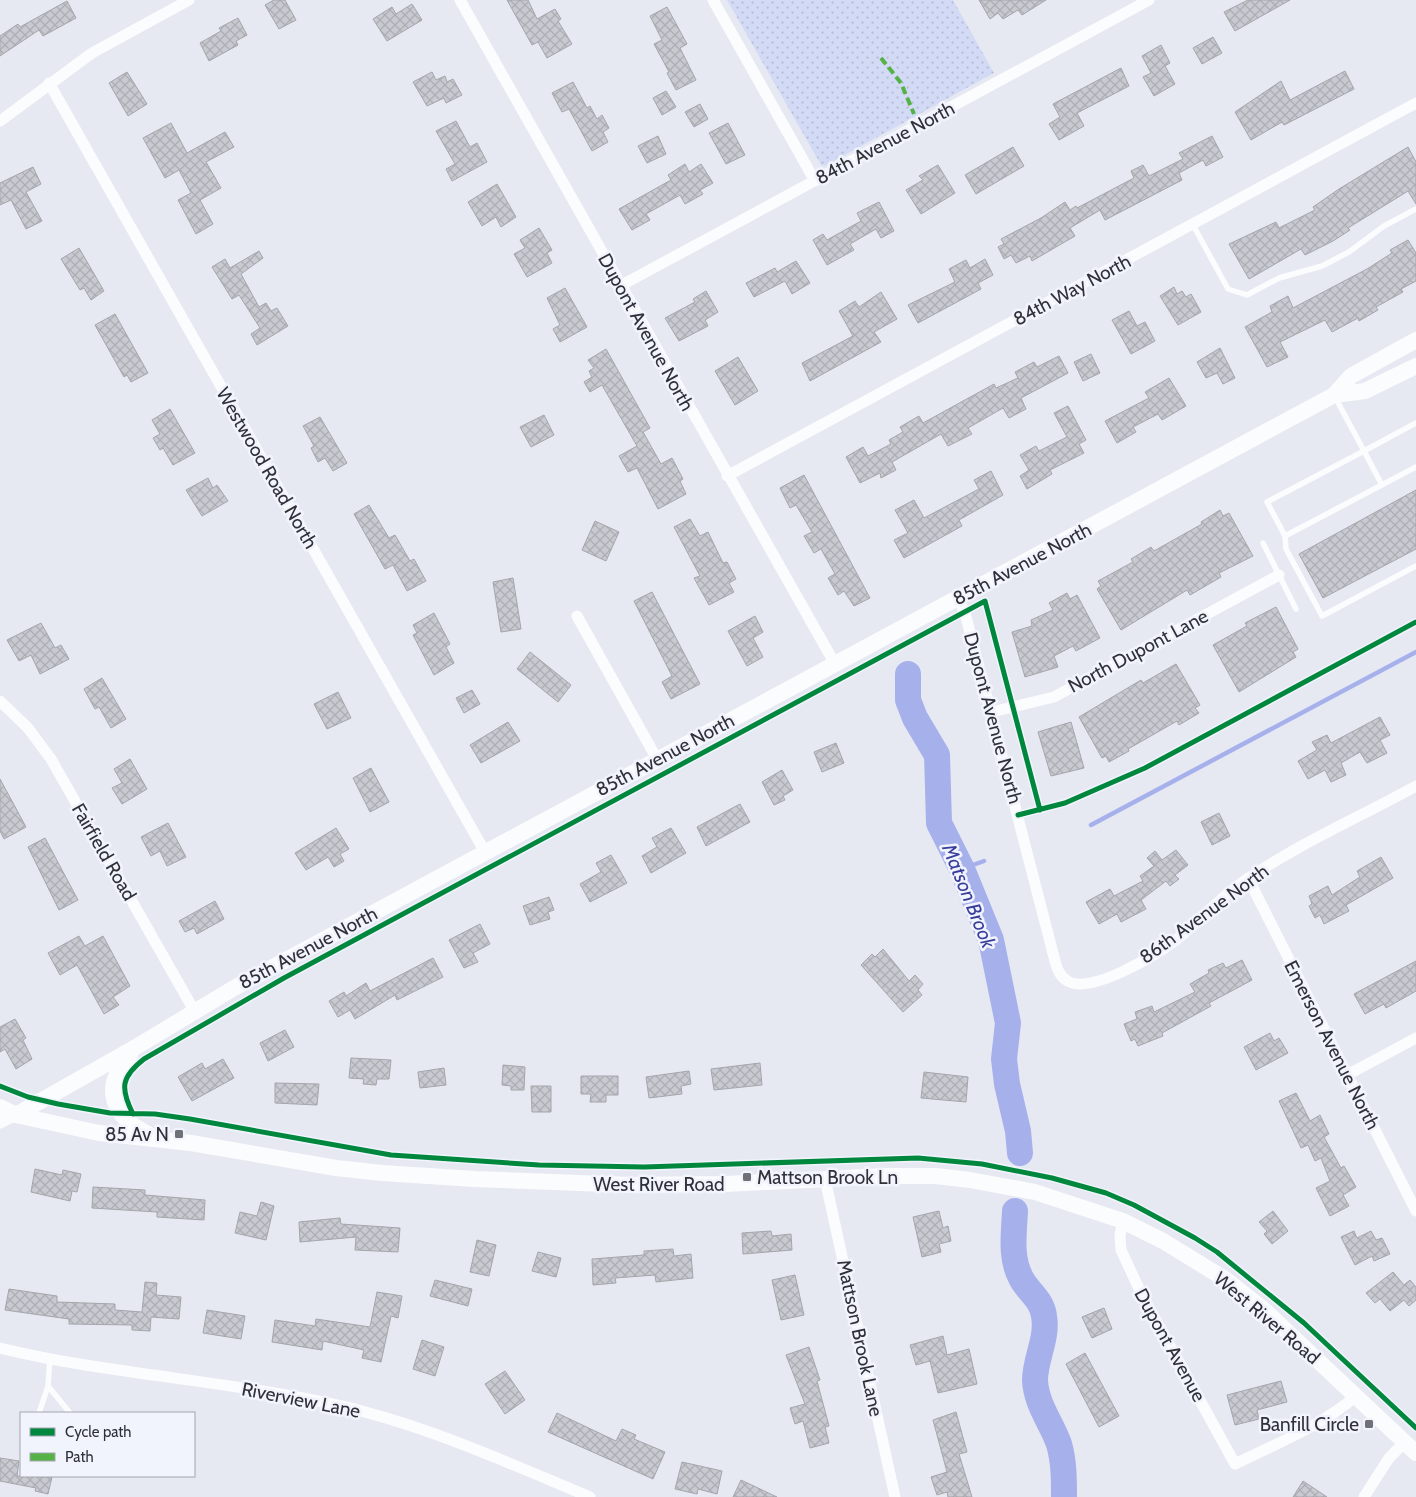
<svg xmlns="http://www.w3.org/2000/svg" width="1416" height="1497" viewBox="0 0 1416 1497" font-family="Cabin,sans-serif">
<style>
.park{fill:url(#park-dots)}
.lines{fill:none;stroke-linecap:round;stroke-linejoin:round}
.stream{stroke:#a6b1ec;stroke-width:4.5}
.river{stroke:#a6b1ec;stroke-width:26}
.building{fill:url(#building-cross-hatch);stroke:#a4a6ac}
.lane{stroke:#fbfcfd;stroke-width:5.5}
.street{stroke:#fbfcfd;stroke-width:11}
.secondary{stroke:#fbfcfd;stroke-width:16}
.quiet{stroke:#56b246;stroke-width:4;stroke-dasharray:8 4;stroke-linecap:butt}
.cycleway-casing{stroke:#f1f4fd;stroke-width:8}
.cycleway{stroke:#00873e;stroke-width:5}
.poi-dot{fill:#6f7178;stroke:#f1f4fd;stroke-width:2}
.labels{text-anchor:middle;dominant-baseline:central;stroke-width:5;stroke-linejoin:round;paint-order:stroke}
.street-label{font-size:19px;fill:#2f3137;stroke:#f1f4fd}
.poi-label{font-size:19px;fill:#2f3137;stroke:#f1f4fd;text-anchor:end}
.water-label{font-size:20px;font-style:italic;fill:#383e9c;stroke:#f1f4fd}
</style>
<defs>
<pattern id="park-dots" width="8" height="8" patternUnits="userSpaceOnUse" patternTransform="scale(1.25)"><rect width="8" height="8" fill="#d3daf5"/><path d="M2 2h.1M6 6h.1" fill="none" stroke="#b5bcd3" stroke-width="1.8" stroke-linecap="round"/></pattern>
<pattern id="building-cross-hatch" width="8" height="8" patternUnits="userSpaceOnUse" patternTransform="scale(1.25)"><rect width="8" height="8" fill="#c8cad1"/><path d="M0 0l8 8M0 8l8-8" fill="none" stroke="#acaeb4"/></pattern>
</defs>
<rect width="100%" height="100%" fill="#e7e9f2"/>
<path class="park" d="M727,0H953L994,73L825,166L821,165Z"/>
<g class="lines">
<path class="stream" d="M1091,825L1416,652
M962,869L984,861"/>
<path class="river" d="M908,674V700L915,718L937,755L939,823L962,869L991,940L1008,1023L1004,1059L1007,1084L1018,1131L1020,1153
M1015,1211C1014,1233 1010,1258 1021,1278C1028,1292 1042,1299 1044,1316C1048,1338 1035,1359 1035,1380C1036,1404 1051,1422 1059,1444C1064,1461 1064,1480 1064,1497"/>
</g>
<path class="building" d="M274,0H285L296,20L279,29L265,5Z
M507,0H528L537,19L555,9L561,19L558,21L572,44L547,58L538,42L532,45Z
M979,0H1046L1022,15L1018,10L1003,19L998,13L990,19Z
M1248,0H1290L1235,31L1224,12Z
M67,1L76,18L43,36L39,30L0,56V36L18,24L20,27Z
M412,4L422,20L387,41L373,19L392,7L396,14Z
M667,7L687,44L680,48L696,80L676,90L667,73L669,72L654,44L662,40L650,16Z
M238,18L247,35L236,41L238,45L209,61L200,43L221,31L219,28Z
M1213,37L1222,53L1202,64L1193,48Z
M1161,45L1170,63L1165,66L1175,84L1154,96L1143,77L1151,73L1142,56Z
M1121,68L1129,86L1077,113L1084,126L1059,140L1049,124L1060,117L1053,104Z
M1345,71L1354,89L1284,125L1282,122L1251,140L1235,112L1281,81L1290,100Z
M127,72L147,104L128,116L109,83Z
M432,72L436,80L445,76L447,82L453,79L462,95L446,103L444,98L427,106L413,82Z
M573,82L587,108L590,106L597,119L602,115L609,128L603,132L608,142L592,151L569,109L562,112L552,93Z
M666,91L676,107L662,115L653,98Z
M700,104L708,119L694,127L685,112Z
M456,121L470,147L477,143L487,162L452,181L446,169L455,164L436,131Z
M171,123L187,153L225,132L234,147L206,162L221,188L200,200L213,224L196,234L178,200L191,193L179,170L165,178L143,138Z
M728,123L745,155L726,164L709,133Z
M658,136L666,154L647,163L638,146Z
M1212,136L1223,157L1206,166L1203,160L1179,173L1182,180L1105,220L1100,210L1070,228L1075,236L1032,261L1030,256L1016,263L1011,255L1004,259L998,247L1004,244L1001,239L1041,218L1065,202L1070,210L1076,206L1077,208L1134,178L1131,171L1143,165L1149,176L1183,159L1179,153Z
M1013,147L1024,166L976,194L965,175Z
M1408,147L1416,162V204L1408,191L1348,228L1350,230L1333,241L1305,255L1301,249L1249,279L1229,244L1276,222L1279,228L1315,210L1313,207L1339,189Z
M685,164L689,172L701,164L713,183L700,190L703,194L685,204L680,195L646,214L650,220L632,230L619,209L671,180L668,175Z
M938,165L955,193L921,214L906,190L923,180L919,176Z
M33,167L41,184L26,192L42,221L26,229L11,200L0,205V183Z
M497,184L516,217L501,227L496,217L482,226L468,202Z
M879,202L894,231L881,238L876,229L850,244L854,250L827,265L813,240L823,234L827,240L861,221L857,213Z
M539,228L552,250L547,253L552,263L527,277L514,254L525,248L520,240Z
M1408,240L1416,253V281L1401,289L1403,292L1376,307L1378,310L1359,321L1358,318L1332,332L1325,320L1280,342L1288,357L1267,367L1245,327L1272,312L1270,306L1288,296L1293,308L1367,269L1392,253L1390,250Z
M79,248L104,291L91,300L84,288L80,290L61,259Z
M259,251L263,258L241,274L259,307L266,303L271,311L277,308L288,326L257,345L251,334L260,328L239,295L232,299L212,267L225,259L230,268Z
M985,259L993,275L978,283L981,289L918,323L908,305L955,282L949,269L966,260L970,268Z
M796,261L810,283L792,294L785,281L754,297L746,283L775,268L777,272Z
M1174,287L1177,294L1182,291L1186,297L1191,294L1201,312L1178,325L1160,296Z
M565,288L587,327L560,342L553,329L560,325L547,298Z
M706,291L718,312L705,320L708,326L679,341L665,318L695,302L693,299Z
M881,292L897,319L874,332L881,342L810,381L802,363L853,336L839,311L855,301L859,307Z
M1129,311L1137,326L1145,322L1155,341L1131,354L1112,320Z
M115,314L148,373L131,382L127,375L124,377L95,325Z
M1220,348L1235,378L1223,384L1217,373L1206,378L1197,362Z
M606,349L650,428L643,432L661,464L672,458L683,479L680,481L686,494L658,509L637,468L628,472L619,456L637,446L602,385L590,392L584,382L592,377L589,371L594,368L588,360Z
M1091,354L1100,373L1083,381L1074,362Z
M1059,356L1068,373L1021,398L1026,409L1009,418L1003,408L968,428L972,434L948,446L941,434L892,462L896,470L881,478L880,473L860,483L846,457L863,447L868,456L891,444L889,440L903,432L900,427L919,416L923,423L994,384L996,388L1018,378L1015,372L1034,362L1037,367Z
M738,357L758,391L735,405L715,371Z
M1169,378L1186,406L1162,420L1158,414L1133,427L1136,432L1117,443L1105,421L1149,398L1145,392Z
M1068,406L1086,440L1079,444L1084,453L1050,470L1052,474L1027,489L1020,476L1029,470L1020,455L1036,446L1039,451L1067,437L1054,413Z
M170,409L195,453L173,465L163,448L160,450L153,438L160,434L152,420Z
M544,415L554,435L531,447L520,427Z
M320,417L347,463L333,471L325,458L318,462L311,448L314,446L303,426Z
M991,471L1003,495L959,520L962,526L904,558L894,540L908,533L895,510L914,500L924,518L979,489L974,480Z
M804,475L870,598L854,606L844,591L838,595L828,578L835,574L821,549L814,553L804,536L812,532L796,505L790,508L780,488Z
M208,478L213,488L217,485L228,501L202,516L186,490Z
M1416,490V549L1323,598L1299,554Z
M369,505L389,538L395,535L410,561L414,559L426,581L407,591L393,565L385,569L354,514Z
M1220,510L1223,516L1229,513L1253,556L1219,573L1221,577L1190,595L1187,590L1121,630L1097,589L1101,586L1098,581L1133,562L1131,559L1151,547L1154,551L1202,524L1201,522Z
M690,519L700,536L708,532L723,563L727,562L736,579L729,583L734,592L709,605L694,578L700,576L674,527Z
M595,521L619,532L606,561L582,550Z
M513,578L521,629L501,632L493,582Z
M652,592L700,684L671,699L662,682L672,676L634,601Z
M1067,593L1070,599L1077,595L1100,638L1076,651L1073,646L1054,656L1058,667L1025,677L1012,632L1032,626L1031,620L1053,610L1049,603Z
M1276,607L1298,649L1293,652L1296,657L1239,692L1213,645L1247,626L1245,623Z
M434,613L450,644L446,647L454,663L434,675L413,635L417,633L413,625Z
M755,616L763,632L753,638L763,657L747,666L728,631Z
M41,623L55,648L61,645L69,659L40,674L31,655L19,661L7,640Z
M530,652L571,685L558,702L517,669Z
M1176,664L1200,705L1195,708L1199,713L1179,725L1177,721L1128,749L1129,751L1109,762L1106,756L1102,758L1079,717L1141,680L1143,683Z
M102,678L126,719L111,728L99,707L95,709L84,689Z
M472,690L480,704L464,713L456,698Z
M338,692L351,718L327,729L314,704Z
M1380,717L1390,735L1380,740L1387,753L1367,763L1360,752L1341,763L1346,775L1331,782L1325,770L1308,779L1298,761L1317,750L1312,742L1327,735L1331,743Z
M508,722L520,741L481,763L470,745Z
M1071,722L1084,768L1051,776L1038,732Z
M836,743L844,763L822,772L814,752Z
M130,759L147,789L122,804L112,788L122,783L114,769Z
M371,768L389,802L370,812L353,778Z
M782,770L793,790L783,796L785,800L774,805L762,782Z
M0,779L26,827L4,839L0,831Z
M740,804L750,822L706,846L697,827Z
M1219,813L1230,836L1212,845L1201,822Z
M168,823L186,857L167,866L160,851L151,856L141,837Z
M336,828L349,849L340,854L344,861L334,867L328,857L306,870L295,853Z
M671,828L686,853L651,873L642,856L657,847L652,838Z
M45,838L78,900L59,910L28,847Z
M1176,850L1188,865L1175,875L1179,879L1170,886L1166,881L1141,900L1146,909L1121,922L1117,914L1099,924L1086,902L1110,889L1114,896L1143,881L1140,876L1154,866L1147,858L1155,851L1162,860Z
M611,855L627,883L590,902L580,884L601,872L596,863Z
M1381,857L1393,878L1346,905L1349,911L1324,924L1320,915L1315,918L1309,906L1312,904L1309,896L1328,886L1332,895L1360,877L1357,871Z
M549,897L554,910L548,912L550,919L530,925L523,906Z
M215,901L224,919L197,934L194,928L185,932L179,921Z
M480,924L490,944L473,953L478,962L464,968L449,940Z
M79,936L85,946L103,936L130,986L113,997L119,1005L104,1014L77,965L60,975L48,953Z
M883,949L909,981L915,975L923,984L918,990L922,995L903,1012L861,965L872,954L875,957Z
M433,958L443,977L397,1000L395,995L355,1019L350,1010L338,1017L329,1001L344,992L346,996L366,983L370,991Z
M1242,960L1252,980L1209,1003L1211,1006L1162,1033L1163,1036L1138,1046L1135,1039L1131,1041L1124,1024L1137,1019L1135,1012L1152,1006L1154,1012L1195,992L1190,984L1209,973L1208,970L1223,963L1226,968Z
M1416,961V991L1386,1008L1384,1004L1365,1014L1354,994Z
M15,1019L26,1038L23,1040L32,1059L16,1069L5,1049L0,1052V1027Z
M285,1030L294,1047L268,1061L260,1043Z
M1270,1033L1274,1041L1279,1038L1288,1053L1256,1070L1244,1047Z
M351,1058L391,1060L389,1079H377L376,1085L363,1084L364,1079L349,1078Z
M223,1059L234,1078L192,1101L178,1077L202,1063L205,1069Z
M760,1063L762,1085L714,1090L711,1069Z
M503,1065L525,1067L524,1090H511V1086L502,1085Z
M444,1068L446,1085L420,1088L418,1072Z
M689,1071L691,1084L681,1086L682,1094L649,1098L646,1077Z
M924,1072L968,1077L966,1102L921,1098Z
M581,1076H618V1095H606V1102H590L591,1094H581Z
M275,1083L319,1084L317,1105L275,1103Z
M531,1086H551V1112H532Z
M1296,1093L1310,1121L1320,1115L1329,1134L1324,1137L1341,1168L1344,1166L1356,1187L1343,1195L1349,1206L1330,1216L1316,1188L1330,1181L1321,1158L1315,1161L1308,1145L1301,1148L1279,1101Z
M35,1169L62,1175L63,1170L81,1174L77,1192L72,1191L70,1201L31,1192Z
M93,1187L145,1190V1195L205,1200L204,1220L157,1217V1212L92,1208Z
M261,1202L274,1206L266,1240L235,1233L240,1212L257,1216Z
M939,1211L943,1228L948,1226L951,1241L939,1244L941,1252L922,1257L913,1217Z
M1273,1211L1288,1231L1272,1244L1264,1234L1267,1231L1259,1222Z
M340,1218L341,1224L400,1228L398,1252L355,1250L356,1237L300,1242L299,1222Z
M771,1231L772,1236L791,1234L792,1250L743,1254L742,1233Z
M1354,1231L1357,1238L1371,1231L1376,1240L1382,1238L1390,1254L1374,1261L1372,1256L1355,1265L1341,1237Z
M477,1240L496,1245L489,1276L470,1272Z
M673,1249L674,1256L691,1254L693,1278L656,1282L655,1275L615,1278L616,1283L593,1285L592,1259L644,1255V1251Z
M538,1252L561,1258L556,1277L532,1271Z
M1393,1272L1404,1285L1410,1280L1416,1287V1300L1409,1306L1404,1300L1390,1311L1380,1299L1375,1303L1366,1293Z
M795,1275L804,1315L781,1320L772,1280Z
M435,1280L472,1289L468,1306L430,1296Z
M145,1282L157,1283L156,1295L181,1297L179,1319L151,1317L150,1331L132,1330V1325L69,1324V1319L5,1310L9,1289L57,1296V1302L115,1304V1310L142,1312Z
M377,1292L402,1296L398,1318L391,1316L381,1362L362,1358L364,1350L323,1341L322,1350L272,1342L275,1320L315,1326L316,1319L370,1327Z
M1104,1308L1112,1329L1092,1338L1082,1317Z
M207,1310L245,1316L241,1339L203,1333Z
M943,1336L947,1355L969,1349L977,1384L938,1393L930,1361L916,1365L910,1345Z
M422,1340L444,1347L435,1376L413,1369Z
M809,1347L820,1380L817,1381L829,1426L825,1427L829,1443L810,1448L803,1421L795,1424L790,1408L805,1404L786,1355Z
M1085,1353L1119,1416L1099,1427L1066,1364Z
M505,1371L525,1400L505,1414L485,1384Z
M1281,1381L1287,1402L1257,1410L1259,1419L1235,1425L1227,1395Z
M956,1412L967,1452L959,1454L972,1497H948L947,1492L937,1495L931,1477L947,1472L933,1420Z
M557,1413L616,1441L622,1429L636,1435L634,1439L665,1452L653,1479L548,1432Z
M0,1458L19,1461L17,1476L52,1477L48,1494L35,1491L36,1488L0,1481Z
M682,1462L722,1471L717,1494L698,1489L697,1494L675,1489Z
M741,1480L777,1497H733Z
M1303,1481L1327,1497H1293Z"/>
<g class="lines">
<path class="lane" d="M1193,225L1228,289L1247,295L1279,278L1322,266L1349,252L1384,226L1416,209
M1335,397L1364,451L1416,423
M1382,485L1364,451L1267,502L1285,536L1416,467
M1285,536L1286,549L1322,616L1416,566
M1263,543L1296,609
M48,1386L70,1413
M39,1413L48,1386L50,1358"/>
<path class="street" d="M460,0L835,664
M713,0L815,181
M49,83L485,852
M0,121L92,53L189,0
M620,286L1149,0
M727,476L1416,103
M958,599L965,613L1055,961C1057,968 1059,975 1066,980C1088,997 1158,954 1176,940C1201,920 1222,895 1249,878C1300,843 1362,816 1416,786
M577,616L657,759
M0,701L28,728L51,759L195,1012
M992,712L1054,697L1279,575
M1248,878L1416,1211
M1347,1075L1416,1038
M0,1123L16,1115
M825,1179L895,1497
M1123,1221L1120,1235L1121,1250L1141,1293L1235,1464C1276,1444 1321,1426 1356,1396
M0,1348C103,1373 209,1379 313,1400C410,1418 499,1459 590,1497
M1364,1497L1389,1458L1404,1443"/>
<path class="secondary" d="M1334,395L1351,376L1416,340
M130,1055C101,1087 111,1116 148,1134
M0,1107L16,1115L99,1133L191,1143L336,1168L382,1173L475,1179L630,1185L726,1184L886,1176H936L970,1180L1035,1192L1123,1221L1163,1241L1225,1279L1262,1308L1416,1453
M16,1115L136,1047L234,988L1334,395L1365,391L1416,366"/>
<path class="quiet" d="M881,58L901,83L914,114"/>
<defs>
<path id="cycleway" d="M1018,815L1065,803L1145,768L1416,622
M0,1086L28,1097L58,1104L110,1113L155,1114L190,1119L391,1155L539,1165L644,1167L918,1158L982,1164L1052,1178L1106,1193L1134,1205L1195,1238L1217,1252L1304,1323L1416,1428
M133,1114C120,1088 121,1077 144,1059L284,978L985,601L1040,810"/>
</defs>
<use href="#cycleway" class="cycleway-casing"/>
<use href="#cycleway" class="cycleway"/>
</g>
<g class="poi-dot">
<rect x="174" y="1129" width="10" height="10" rx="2.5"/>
<rect x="742" y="1172" width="10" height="10" rx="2.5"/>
<rect x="1364" y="1419" width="10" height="10" rx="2.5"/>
</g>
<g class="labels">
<g class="street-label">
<text transform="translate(885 143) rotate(-28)">84th Avenue North</text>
<text transform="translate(1072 290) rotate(-28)">84th Way North</text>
<text transform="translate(646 332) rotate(61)">Dupont Avenue North</text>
<text transform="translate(267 468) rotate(60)">Westwood Road North</text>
<text transform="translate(1022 564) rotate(-28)">85th Avenue North</text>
<text transform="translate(1138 651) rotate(-28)">North Dupont Lane</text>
<text transform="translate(993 718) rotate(75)">Dupont Avenue North</text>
<text transform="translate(665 755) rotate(-28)">85th Avenue North</text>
<text transform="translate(104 852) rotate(60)">Fairfield Road</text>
<text transform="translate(1204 914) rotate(-36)">86th Avenue North</text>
<text transform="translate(308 948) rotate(-28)">85th Avenue North</text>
<text transform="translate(1332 1045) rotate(63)">Emerson Avenue North</text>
<text x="659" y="1184">West River Road</text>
<text transform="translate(1267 1318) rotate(40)">West River Road</text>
<text transform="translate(860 1338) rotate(78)">Mattson Brook Lane</text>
<text transform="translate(1170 1345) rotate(61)">Dupont Avenue</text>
<text transform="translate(301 1400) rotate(11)">Riverview Lane</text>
</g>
<g class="poi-label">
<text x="169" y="1134">85 Av N</text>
<text x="757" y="1177" text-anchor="start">Mattson Brook Ln</text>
<text x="1359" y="1424">Banfill Circle</text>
</g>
<g class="water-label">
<text transform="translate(969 896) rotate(68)">Matson Brook</text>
</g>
</g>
<rect x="20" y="1412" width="175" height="65" fill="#f1f4fd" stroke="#a3a6ae"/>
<rect x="30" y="1428" width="25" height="8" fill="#00873e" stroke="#a3a6ae"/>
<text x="65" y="1437" font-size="15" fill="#2f3137">Cycle path</text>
<rect x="30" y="1453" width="25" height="8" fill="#56b246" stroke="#a3a6ae"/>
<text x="65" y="1462" font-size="15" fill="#2f3137">Path</text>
</svg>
